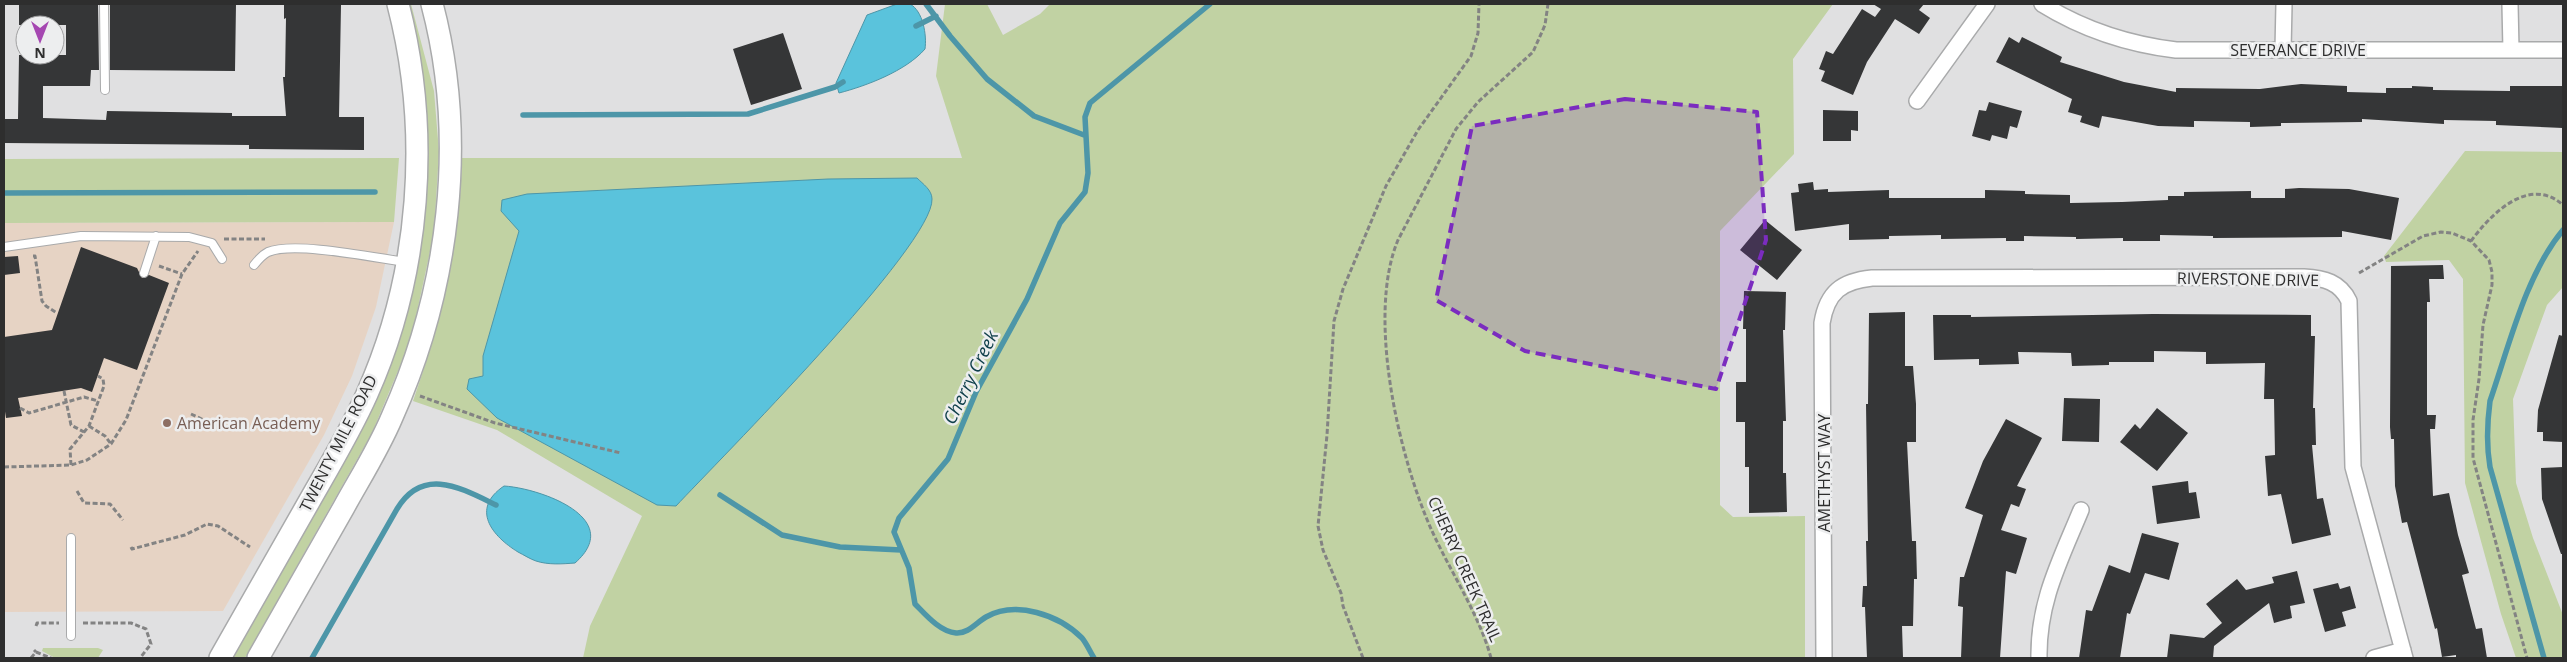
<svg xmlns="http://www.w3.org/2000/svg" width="2567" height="662" viewBox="0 0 2567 662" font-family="'Open Sans',sans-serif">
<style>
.education{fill:#e6d3c4}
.green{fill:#c1d2a3}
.water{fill:#5ac3dc;stroke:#4d96a8}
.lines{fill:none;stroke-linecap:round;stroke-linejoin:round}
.stream{stroke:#4d96a8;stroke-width:5.5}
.building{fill:#353637}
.lane-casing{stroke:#a9aaab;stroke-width:10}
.street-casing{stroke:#a9aaab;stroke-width:18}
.secondary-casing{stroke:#a9aaab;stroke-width:24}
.path{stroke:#838383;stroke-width:3;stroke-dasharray:5 2.5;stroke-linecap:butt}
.lane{stroke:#fff;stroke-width:8}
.street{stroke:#fff;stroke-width:15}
.secondary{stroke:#fff;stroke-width:21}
.marked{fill:#7b2cbf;fill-opacity:0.2;stroke:#7b2cbf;stroke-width:4;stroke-dasharray:10 6;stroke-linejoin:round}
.education-dot{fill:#8d6e63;stroke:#edeeef;stroke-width:2}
.labels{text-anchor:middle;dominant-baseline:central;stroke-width:5;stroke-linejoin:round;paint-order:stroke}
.street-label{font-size:16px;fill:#2e2e2e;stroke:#edeeef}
.education-label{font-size:16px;fill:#785e54;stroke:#edeeef;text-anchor:start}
.water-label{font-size:18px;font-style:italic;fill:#11404b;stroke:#edeeef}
</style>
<rect width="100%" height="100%" fill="#e0e0e1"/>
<path class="education" d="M394,222L376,307L352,376L324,435L223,611L4,612V223Z"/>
<path class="green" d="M408,4H411L434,91L439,152L434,233L411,340L372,433L245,658H232L365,423L384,381L405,319L424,223L427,163L424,90Z
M945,4H987L1003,35L1040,14L1050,4H1833L1793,59L1794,154L1720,231V505L1733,517L1805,516V658H583L590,626L642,516L497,430L413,401C443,315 459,249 462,158H962L936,76Z
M2465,151L2563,152V287L2547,305L2513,399L2516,483L2533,538L2563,615V658H2516L2501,614L2465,483L2463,279L2449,260L2386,262L2384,256Z
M399,158L394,222L4,223V159Z
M43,648H98L103,650L98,658H55L42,651Z"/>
<path class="water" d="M897,4H910C923,11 927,35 925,49C906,71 866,86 839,93L836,83L867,15Z
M917,178C923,184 932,190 932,199C934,245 717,462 676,506L657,505L497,418L467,389L469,379L483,376V356L519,231L501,211L502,200L527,194L828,179Z
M504,486C539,488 626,518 575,563C562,564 548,565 536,561C530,559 524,555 518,552C492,536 470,509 504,486Z"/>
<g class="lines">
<path class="stream" d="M926,4L950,36L987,79L1034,116L1084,135
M916,26L936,16
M523,115L748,114L835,87L843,82
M4,193L375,192
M720,495L782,535L840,547L901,550
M312,658L397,509C423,466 461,488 496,505
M1094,658C1090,652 1087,644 1082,638C1059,615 1016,600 986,617C977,622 968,634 956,633C940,632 925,614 915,604L909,568L894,532L899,518L948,459L976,392L1027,299L1060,223L1085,192L1088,173L1085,117L1090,103L1210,4
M2544,658L2490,467C2486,444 2487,424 2490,401C2509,346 2526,274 2563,230"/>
</g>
<path class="building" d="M19,4H98L99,70H91L90,86H43V118L106,120L107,111L232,113V116H286L283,77H285L286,18L284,19V4L341,5L339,117H364V150L249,149V145L4,143V119H18L19,55H66V25H19Z
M110,4H236L235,71L110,70Z
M1873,4H1924L1919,10L1930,18L1919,34L1895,19L1867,62L1853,95L1821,81L1825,71L1819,69L1826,51L1833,54L1862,9L1875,17L1881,9Z
M783,33L802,89L751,105L733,49Z
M2009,37L2019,43L2022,37L2062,57L2060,62L2124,82L2176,92V88L2260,89L2301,84L2347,86V92L2386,93V88H2412V86L2433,87V90L2510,91V86H2563V128L2496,125V121L2444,120V124L2362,119V122L2281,123V126L2250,127V122L2194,121V127L2158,126L2102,116L2099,128L2080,122L2082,116L2068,112L2072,99L1996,62Z
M1989,102L2022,111L2017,128L2010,126L2007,139L1992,135L1990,141L1972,136L1979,110L1986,111Z
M1823,110L1858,111V131L1851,130V141H1823Z
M1813,182L1814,190L1828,189V192L1889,190V198H1985V190L2025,191V194L2070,195V203L2122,202L2168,200V196H2184V192L2251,191V198H2285V189L2299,188L2349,189L2399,198L2391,240L2342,231V237L2213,238V236L2160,235V241H2123V238L2076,239V237L2024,236V241H2006V238L1941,239V235L1889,236V239L1849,240V224L1795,231L1791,193L1799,192L1798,184Z
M1765,220L1802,250L1777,280L1740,250Z
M81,247L137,268L142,278L149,275L169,283L137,370L104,358L92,392L81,388L18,398L22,416L6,418L4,405V337L52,330Z
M18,256L20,273L4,275V257Z
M2443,265L2444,279H2429L2430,302H2427V415H2436L2435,429H2430L2433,496L2449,493L2458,535L2469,573L2462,575L2476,629L2482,628L2487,658H2456V655L2442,657L2437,628L2435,629L2407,522L2402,523L2395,486L2394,439H2391L2390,427L2391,266Z
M1744,291L1786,292L1785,330H1783L1786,421H1783V473H1786L1787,512L1749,513V467H1745V422H1736V382H1746V329H1743Z
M1905,312V366H1913L1916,404V442H1907L1912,541H1916L1917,579H1914L1913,626H1902L1903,658H1867L1865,607H1862L1863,586H1867L1866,541H1868L1866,404H1868L1869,313Z
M2153,314L2311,315V336H2315L2313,408H2315L2316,445H2312L2317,499L2323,498L2331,535L2292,544L2281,494L2268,496L2265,456L2275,455L2274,399H2264L2265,363L2206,364V352L2154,351V362H2109V365L2072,366L2071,353L2018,352L2019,364L1979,365V359L1934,360L1933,315H1971V317Z
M2559,335L2563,336V442L2543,441V432H2537L2538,410Z
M2064,398L2100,399L2099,442L2062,441Z
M2157,408L2188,433L2157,471L2120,442L2135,424L2140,429Z
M2006,419L2042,438L2017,486L2026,489L2019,507L2011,504L2001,530L2027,538L2016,574L2006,571L2000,658H1961L1963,607L1958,606L1960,577H1964L1983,515L1965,508L1983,461Z
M2563,467V554H2561L2542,499L2541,468Z
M2188,481L2189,493L2196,492L2200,518L2157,524L2152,486Z
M2142,533L2179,543L2169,580L2145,573L2130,614L2127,613L2120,658H2079L2086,610L2092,611L2109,565L2130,573Z
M2297,571L2305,603L2290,606L2292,618L2274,623L2269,603L2214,646L2213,658H2167L2170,634L2204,638L2222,623L2206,604L2237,579L2246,590L2274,583L2272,577Z
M2338,583L2340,589L2350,586L2356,608L2342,612L2346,626L2325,632L2313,589Z"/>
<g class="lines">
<defs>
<path id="lane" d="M104,4L105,90
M4,247L81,236L189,237L212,243L222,259
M254,265C258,260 262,255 268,252C295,241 376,258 406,262
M144,273L156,236
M71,636V538"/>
<path id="street" d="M2042,4C2084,30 2127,44 2176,50H2563
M2510,4L2511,50
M2283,50L2284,4
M1917,101L1987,4
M1824,658L1822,323C1827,292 1842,281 1872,278L2304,277C2324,278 2340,282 2349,301L2353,467L2405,658
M2039,658C2038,602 2060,561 2081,510
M2374,658L2403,650"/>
<path id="secondary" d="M220,658C250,606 280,553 310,500C330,465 351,430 367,394C421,273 431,131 398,4
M258,658C286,608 315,558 344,507C360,478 379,448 392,417C449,290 468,140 432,4"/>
</defs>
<use href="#lane" class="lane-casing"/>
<use href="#street" class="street-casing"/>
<use href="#secondary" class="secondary-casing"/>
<path class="path" d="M224,239H265
M2471,241C2491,214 2529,175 2563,205
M33,256H35L42,301L46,306L57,313
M159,266L182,274
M2359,273L2423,236L2441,232L2452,233L2471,241L2489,260L2492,272V285L2483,325L2479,379L2473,420V458L2527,658
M64,391L71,425L84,432
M420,396L495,423L621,453
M20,408L29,413L84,397L98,401
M191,414L210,423
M89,426L105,436L111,444
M71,465L70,449L89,426L104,386L103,379L98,376
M4,467L71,465L87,460L111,444L126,420L182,274L198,251
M77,491L84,503L110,504L123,520
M131,547L132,549L185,535L207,524L218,526L250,547
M83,623H131L146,629L151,644L140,658
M36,626L37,623H59
M36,652L51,658
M31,658L36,652L34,650
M1363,658L1343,606L1341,593L1323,550L1318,526L1327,435L1334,321L1343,289L1386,186L1418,130L1471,56L1478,33L1479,4
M1491,658C1479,614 1451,573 1432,531C1399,458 1366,316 1398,240L1456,129L1478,102L1533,52L1545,25L1548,4"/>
<use href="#lane" class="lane"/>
<use href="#street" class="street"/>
<use href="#secondary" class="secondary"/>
</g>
<path class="marked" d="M1625,99L1757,112L1766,240L1716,389L1525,351L1436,300L1472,126Z"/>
<circle class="education-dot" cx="167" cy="423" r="5"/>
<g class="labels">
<g class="street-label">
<text x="2298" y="50">SEVERANCE DRIVE</text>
<text transform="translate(2248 279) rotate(1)">RIVERSTONE DRIVE</text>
<text transform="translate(338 443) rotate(-63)">TWENTY MILE ROAD</text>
<text transform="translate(1824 473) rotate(-90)">AMETHYST WAY</text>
<text transform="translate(1465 569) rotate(66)">CHERRY CREEK TRAIL</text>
</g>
<g class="education-label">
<text x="177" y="423">American Academy</text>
</g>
<g class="water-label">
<text transform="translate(970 377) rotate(-64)">Cherry Creek</text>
</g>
</g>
<rect width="2567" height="662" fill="none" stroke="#2e2e2e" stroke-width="10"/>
<g transform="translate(40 40) rotate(180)"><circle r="24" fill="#edeeef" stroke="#a1a1a2"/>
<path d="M0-4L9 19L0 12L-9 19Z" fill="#a547b1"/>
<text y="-8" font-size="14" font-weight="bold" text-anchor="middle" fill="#2e2e2e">N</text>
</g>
</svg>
